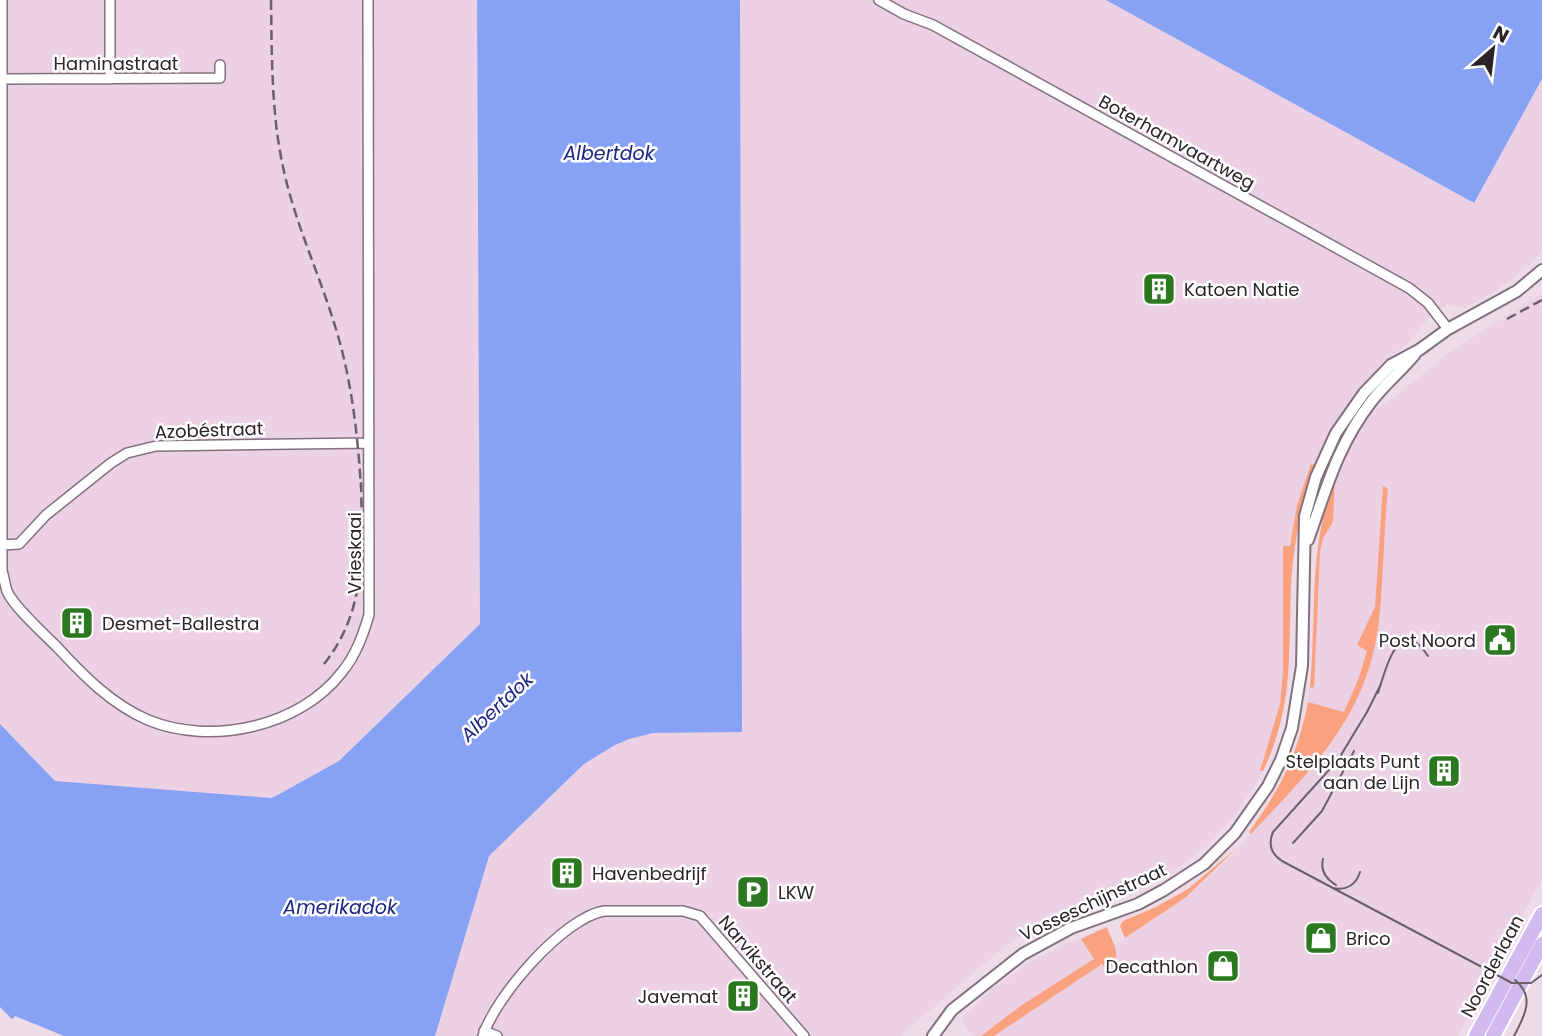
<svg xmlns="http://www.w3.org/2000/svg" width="1542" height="1036" viewBox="0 0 1542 1036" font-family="Poppins,sans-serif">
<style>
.built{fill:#ecd1e4}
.green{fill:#faa17f}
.water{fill:#87a1f5}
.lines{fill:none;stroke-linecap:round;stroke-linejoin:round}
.minor-casing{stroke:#82717d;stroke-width:12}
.tertiary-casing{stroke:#82717d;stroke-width:14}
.primary-casing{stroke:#fff;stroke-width:18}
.minor{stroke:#fff;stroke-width:9}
.tertiary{stroke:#fff;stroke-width:10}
.primary{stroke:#d0baee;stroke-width:14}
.tram{stroke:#6b6068;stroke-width:2}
.rail{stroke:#6b6068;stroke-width:2.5;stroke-dasharray:10 5;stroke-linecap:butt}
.labels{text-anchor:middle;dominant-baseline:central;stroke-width:5;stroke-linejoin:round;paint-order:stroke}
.street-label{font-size:18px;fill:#2a2328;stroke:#fff}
.poi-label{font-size:18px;fill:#2a2328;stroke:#fff;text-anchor:start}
.water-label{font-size:19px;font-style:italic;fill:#1c2584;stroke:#fff}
</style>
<rect width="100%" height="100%" fill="#eedbe8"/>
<path class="built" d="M0,0H477L480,624L339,761L272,798L55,781L0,724Z
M740,0H1106L1473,203L1542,79V252L1512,280L1473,304L1464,307L1446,305L1430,317L1405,346L1382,364L1356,397L1332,433L1315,465L1298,522L1291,585L1288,690L1272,754L1254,787L1228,824L1206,847L1174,871L1123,897L1091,902L1047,915L1044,922L1005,946L900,1036H435L489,856L584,764L613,746L629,739L653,733L742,732Z
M1542,293V879L1458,1036H972L961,1018L993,989L1028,963L1067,943L1107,927L1114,946L1185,898L1225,862L1315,765L1330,746L1350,715L1308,702L1311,674L1315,562L1327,496L1335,476L1355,435L1370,413L1392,399L1447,354Z"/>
<path class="green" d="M1311,464L1315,465C1302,504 1293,544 1291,586C1288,655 1294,706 1263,771H1260L1280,704L1283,672V546H1290L1297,505Z
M1335,476L1333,522L1323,538L1320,552L1314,687L1310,688C1317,612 1308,550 1335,476Z
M1383,486L1388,489C1383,535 1384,582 1378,628C1366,718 1309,772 1251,834L1249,832C1281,788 1297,756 1308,702L1344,712L1358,680L1367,651L1357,645L1375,607Z
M1238,847L1185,898L1125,938L1120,926L1123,921L1156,907L1188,889Z
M1107,927C1113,945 1125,958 1106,970L1102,964L994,1036H981L1022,1005L1094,959L1081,939Z"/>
<path class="water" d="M477,0H740L742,732L653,733L629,739L613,746L584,764L489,856L435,1036H64L15,1016L12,1019L0,1007V724L55,781L272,798L339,761L480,624Z
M1106,0H1542V79L1474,203Z"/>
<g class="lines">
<defs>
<path id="minor" d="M2,0V571C4,577 5,585 7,591C13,606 44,634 57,647C84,676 111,704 148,720C211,746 300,727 342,672C356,655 363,635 369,615L368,0
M110,0V79
M879,0L904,14L933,25L1409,288L1428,303L1448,329
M0,79L217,78H220V65
M2,545L19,544L46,515L111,463L127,453L156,446L369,443
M484,1031L497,1036
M483,1036C495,997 563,918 604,911H683L700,916L804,1036"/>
<path id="tertiary" d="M1308,540C1326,490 1337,446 1371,402C1384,385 1401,371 1415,354
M933,1036L952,1010L1023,954L1071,928L1138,904L1164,890L1204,864L1235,833L1268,786L1281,760L1292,728L1302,666L1305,516L1316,477L1336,433L1364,393L1391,365L1419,350L1448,329L1517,291L1542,270"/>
<path id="primary" d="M1476,1036L1542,914
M1493,1036L1542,944"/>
</defs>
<use href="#minor" class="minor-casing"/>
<use href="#tertiary" class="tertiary-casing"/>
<use href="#primary" class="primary-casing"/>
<use href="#minor" class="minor"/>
<use href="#tertiary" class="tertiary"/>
<use href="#primary" class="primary"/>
<path class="tram" d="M1381,684L1367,712L1338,760L1273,832C1268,844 1271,854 1282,861L1512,983H1531L1542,975
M1378,693C1385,672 1398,611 1428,656
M1293,843L1322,811L1354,751
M1323,859C1320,871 1326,879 1336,885
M1333,888C1346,891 1356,885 1360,872
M1514,1036C1524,1017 1536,997 1515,980"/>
<path class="rail" d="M271,0C272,61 271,120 286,180C299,233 323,283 338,336C352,384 358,438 361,488
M1507,319L1542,300
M324,664C368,609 362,546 361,480"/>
</g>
<defs>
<symbol id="building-square" viewBox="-11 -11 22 22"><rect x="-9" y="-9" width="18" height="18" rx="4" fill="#2c7820" stroke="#fff"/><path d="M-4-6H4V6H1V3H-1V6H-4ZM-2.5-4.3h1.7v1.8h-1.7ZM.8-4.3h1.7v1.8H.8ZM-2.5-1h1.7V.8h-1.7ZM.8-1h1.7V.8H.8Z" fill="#fff"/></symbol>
<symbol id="civic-square" viewBox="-11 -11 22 22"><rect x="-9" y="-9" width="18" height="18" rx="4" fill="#2c7820" stroke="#fff"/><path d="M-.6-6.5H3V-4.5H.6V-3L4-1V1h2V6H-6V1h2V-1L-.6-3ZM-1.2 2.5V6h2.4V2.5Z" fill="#fff"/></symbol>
<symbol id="parking-square" viewBox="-11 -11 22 22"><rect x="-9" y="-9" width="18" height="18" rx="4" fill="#2c7820" stroke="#fff"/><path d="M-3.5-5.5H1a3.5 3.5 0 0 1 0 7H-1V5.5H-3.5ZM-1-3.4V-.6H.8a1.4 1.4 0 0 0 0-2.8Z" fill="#fff"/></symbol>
<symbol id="shop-square" viewBox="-11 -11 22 22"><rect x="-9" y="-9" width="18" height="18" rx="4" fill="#2c7820" stroke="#fff"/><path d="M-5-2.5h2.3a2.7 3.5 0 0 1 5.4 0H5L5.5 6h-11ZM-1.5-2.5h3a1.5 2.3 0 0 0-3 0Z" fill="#fff"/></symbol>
</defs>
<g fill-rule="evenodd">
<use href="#building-square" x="1140" y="270" width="38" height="38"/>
<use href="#building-square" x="58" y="604" width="38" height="38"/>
<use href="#civic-square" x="1481" y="621" width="38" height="38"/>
<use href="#building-square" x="1425" y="752" width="38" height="38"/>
<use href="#building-square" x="548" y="854" width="38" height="38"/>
<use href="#parking-square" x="734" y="873" width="38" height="38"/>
<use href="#shop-square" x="1302" y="919" width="38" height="38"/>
<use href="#shop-square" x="1204" y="947" width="38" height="38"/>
<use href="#building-square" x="724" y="977" width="38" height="38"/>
</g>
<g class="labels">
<g class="street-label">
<text x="116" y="63">Haminastraat</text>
<text transform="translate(1177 142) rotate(29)">Boterhamvaartweg</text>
<text transform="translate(209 430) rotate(-2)">Azobéstraat</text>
<text transform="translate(354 553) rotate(-90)">Vrieskaai</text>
<text transform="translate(1093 902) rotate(-25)">Vosseschijnstraat</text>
<text transform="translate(758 959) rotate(49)">Narvikstraat</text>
<text transform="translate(1492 966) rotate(-62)">Noorderlaan</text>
</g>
<g class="poi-label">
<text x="1184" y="289">Katoen Natie</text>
<text x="102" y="623">Desmet-Ballestra</text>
<text x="1476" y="640" text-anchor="end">Post Noord</text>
<text x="1420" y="761" text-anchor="end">Stelplaats Punt<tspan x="1420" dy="21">aan de Lijn</tspan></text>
<text x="592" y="873">Havenbedrijf</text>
<text x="778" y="892">LKW</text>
<text x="1346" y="938">Brico</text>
<text x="1198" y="966" text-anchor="end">Decathlon</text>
<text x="718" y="996" text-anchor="end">Javemat</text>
</g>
<g class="water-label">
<text x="609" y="153">Albertdok</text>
<text transform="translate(497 707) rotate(-43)">Albertdok</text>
<text x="340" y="907">Amerikadok</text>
</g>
</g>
<g transform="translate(1493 49) rotate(28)" stroke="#ffffff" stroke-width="5" paint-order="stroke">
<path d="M0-5L12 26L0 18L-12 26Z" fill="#2a2328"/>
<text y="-10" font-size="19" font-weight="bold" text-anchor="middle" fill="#2a2328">N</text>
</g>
</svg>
